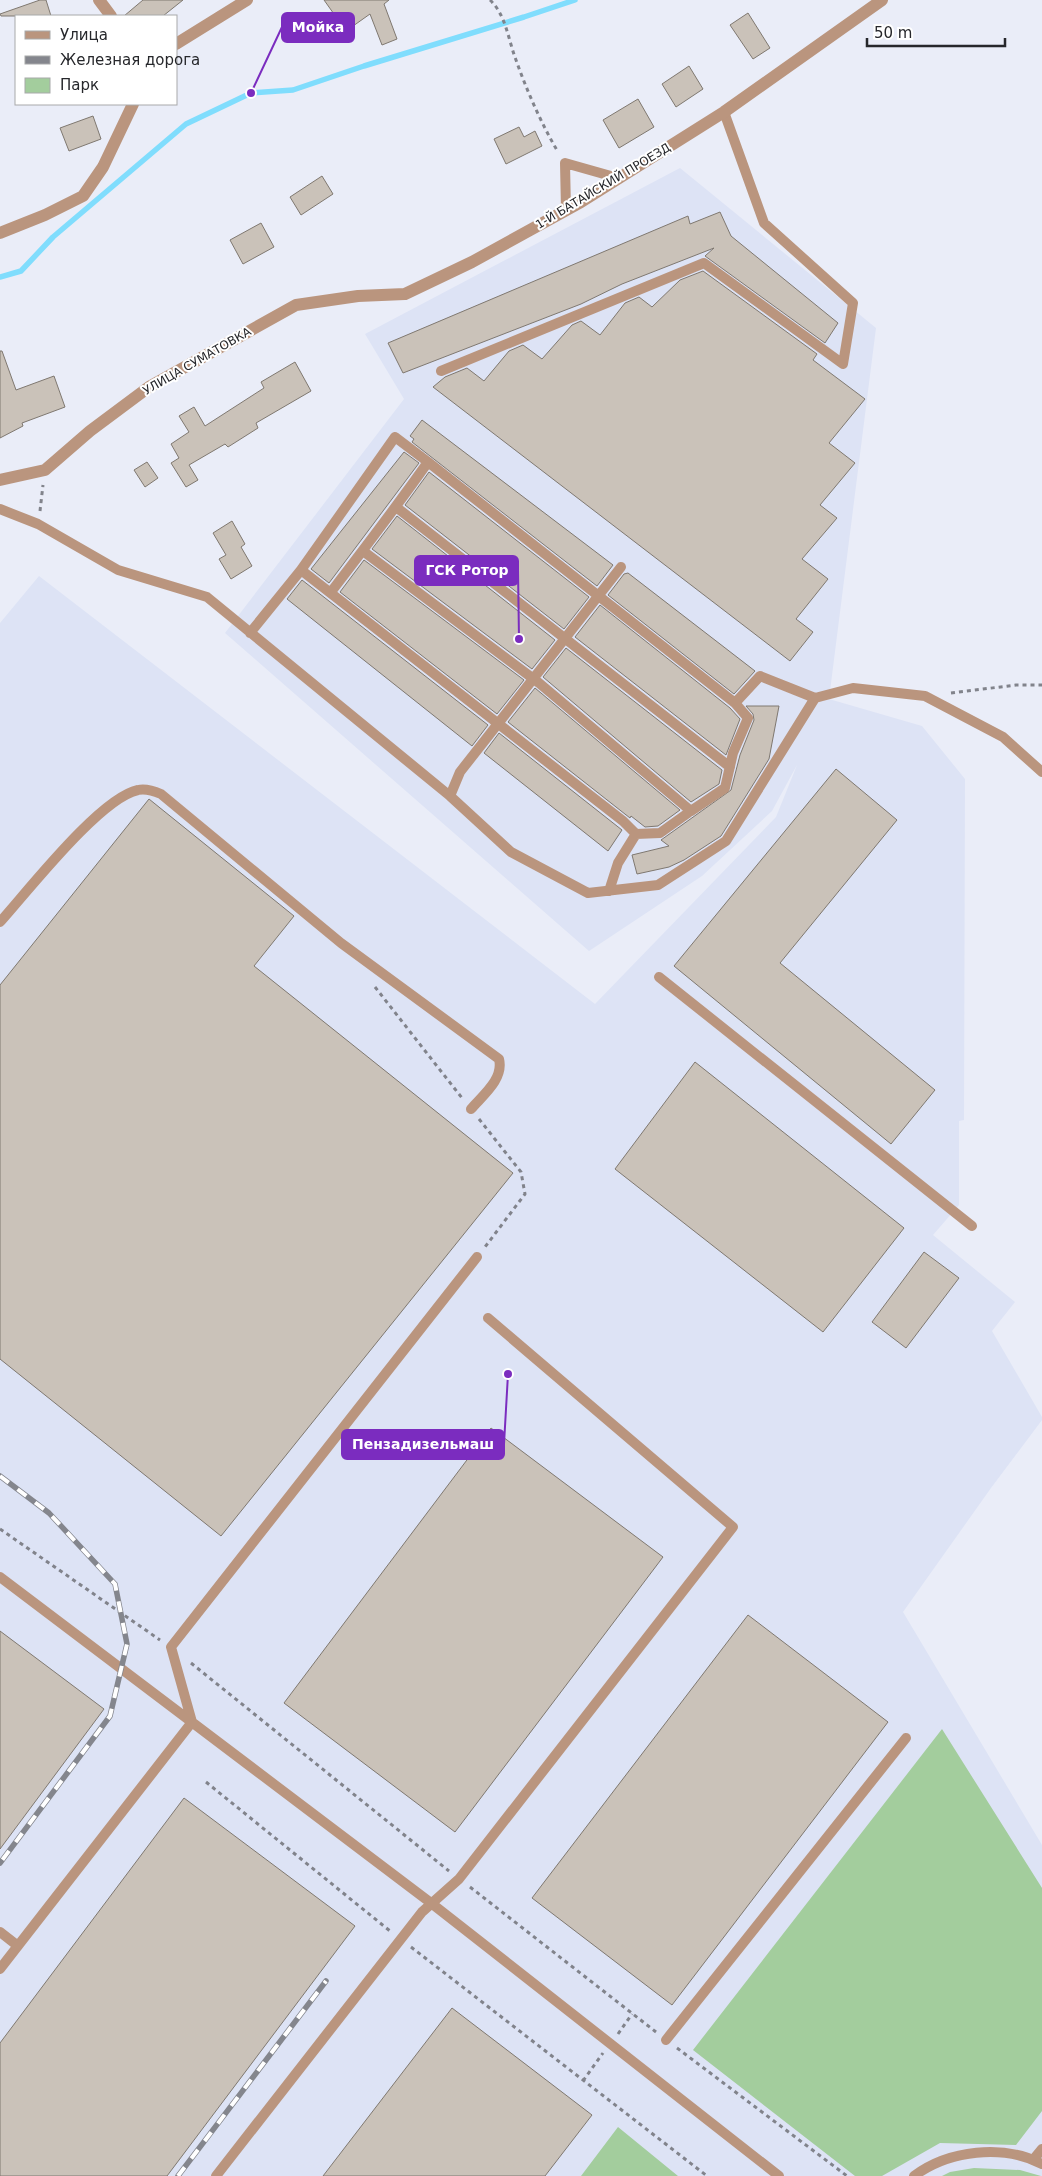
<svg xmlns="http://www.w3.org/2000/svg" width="1042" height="2176" viewBox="0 0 1042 2176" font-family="'DejaVu Sans',sans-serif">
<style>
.built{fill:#dde3f5}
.green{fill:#a3cd9d}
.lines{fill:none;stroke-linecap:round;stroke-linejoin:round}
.stream{stroke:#80ddfd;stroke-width:5.5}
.building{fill:#cac2b9;stroke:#7f7870}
.path{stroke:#81838b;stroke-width:3;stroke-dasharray:4 4;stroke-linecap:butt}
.service{stroke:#ba957e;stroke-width:10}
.minor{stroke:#ba957e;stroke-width:12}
.rail-casing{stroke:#84868d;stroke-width:5.5}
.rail{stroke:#fff;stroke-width:4;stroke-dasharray:11;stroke-linecap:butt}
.labels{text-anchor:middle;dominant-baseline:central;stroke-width:4;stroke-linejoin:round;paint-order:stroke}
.street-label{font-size:12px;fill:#26272b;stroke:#fff}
.leader{fill:none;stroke:#7b2cbf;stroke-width:2}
.callout-dot{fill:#7b2cbf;stroke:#fff;stroke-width:2}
.callout{fill:#7b2cbf;stroke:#7b2cbf;stroke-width:2}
.callout-label{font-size:14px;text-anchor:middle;font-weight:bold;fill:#fff}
</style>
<rect width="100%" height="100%" fill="#eaedf8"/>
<path class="built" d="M680,168L876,328L829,699L922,726L965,779L964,1120L959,1121V1205L933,1235L1015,1302L992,1331L1042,1417V1420L991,1488L903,1612L1042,1845V2176H0V623L39,576L595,1004L776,817L797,765L772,811L702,876L589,951L225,633L404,399L365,334Z"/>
<path class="green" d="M942,1729L1042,1888V2111L1016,2145L940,2143L882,2176H855L693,2050Z
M618,2127L678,2176H581Z
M974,2168L1020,2170L1041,2176H942L950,2172Z"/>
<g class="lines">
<path class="stream" d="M0,277L21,271L53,237L186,124L251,93L293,90L364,66L524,17L575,0"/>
</g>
<path class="building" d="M40,0H46L51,16H1L0,14Z
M143,0H183L163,16H124Z
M324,0H389L384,4L397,39L382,45L370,14L346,31Z
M748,13L770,48L753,59L730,25Z
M689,66L703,89L676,107L662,84Z
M638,99L654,127L619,148L603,120Z
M93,116L101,139L69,151L60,128Z
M519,127L524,137L535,131L542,146L506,164L494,139Z
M322,176L333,194L301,215L290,197Z
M720,212L731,236L838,323L825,343L705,256L714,248L622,284L581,304L403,373L388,343L688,216L690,224Z
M261,223L274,247L243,264L230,240Z
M703,271L817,354L813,360L865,399L829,443L855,463L820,505L837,518L802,559L828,579L796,619L813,632L790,661L433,387L445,377L467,368L484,381L509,351L523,345L542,359L572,325L581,321L600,335L625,303L639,297L652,307L680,280Z
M0,351H2L16,390L54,376L65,407L22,423L23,426L0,438Z
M295,362L311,391L256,423L258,428L228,447L225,444L189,465L198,480L186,487L171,463L179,458L171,444L189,432L179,416L194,407L205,426L264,388L261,382Z
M422,420L613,565L597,586L412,442L414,439L410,436Z
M404,452L419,463L329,583L311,569Z
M147,462L158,478L145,487L134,470Z
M429,472L589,597L564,629L405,505Z
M397,516L555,640L532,669L372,549Z
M232,521L245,544L241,547L252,566L231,579L219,559L226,555L213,533Z
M364,560L524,680L497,714L340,592Z
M628,573L755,671L734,694L608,595L624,574Z
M302,580L488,725L472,746L287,599Z
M600,605L730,708L740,719L726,755L575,637Z
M566,648L722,770L719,784L691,802L543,677Z
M535,688L680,810L658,826L645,827L631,816L630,818L508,722Z
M746,706H779L769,759L721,836L684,860L669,867L637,874L632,855L669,846L661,840L731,790L740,755L754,720L753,714Z
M499,733L622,830L608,851L484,753Z
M836,769L897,820L780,963L935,1090L891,1144L674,966Z
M149,799L294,916L254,966L513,1173L221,1536L0,1359V985Z
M695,1062L904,1228L823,1332L615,1169Z
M924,1252L959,1278L906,1348L872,1322Z
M491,1428L663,1557L455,1832L284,1703Z
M748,1615L888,1722L672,2005L532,1898Z
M0,1631L104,1709L0,1849Z
M184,1798L355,1926L167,2176H0V2043Z
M452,2008L592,2115L545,2176H323Z"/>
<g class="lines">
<path class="path" d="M490,0C506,15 508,39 516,60C527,91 541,123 558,152
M40,511L43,485
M951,693L1016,685H1042
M375,987L462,1098
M479,1119L521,1172L525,1194L485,1247
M0,1529L160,1640
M191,1663L449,1871
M206,1782L390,1931
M470,1887L656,2032
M411,1947L707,2176
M618,2034L632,2014
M677,2048L847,2176
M583,2081L603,2053"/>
<path class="service" d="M566,210L565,163L618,178
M441,371L704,263L843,364L853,303L764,223L724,112
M396,507L730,767
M0,509L38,524L118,570L207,597L450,796
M621,567L460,772L450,796L511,852L588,893L658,885L726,841L815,698L853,688L925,696L1003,737L1042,772
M301,570L623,821L636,834L660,833L695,808
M331,592C364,549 397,506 428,462L735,703L748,718L733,753L725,788L691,811L539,683L363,551
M250,633L301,570L395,437L428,462
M735,703L760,676L815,698
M609,891L618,863L636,834
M0,922C28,891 100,798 138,790C146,788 154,791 161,794L341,943L499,1059C504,1079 483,1095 471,1109
M659,977L972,1226
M0,1577L431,1903L779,2176
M0,1932L18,1946
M0,1969L192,1722L171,1647L477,1257
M666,2040L906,1738
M1033,2160L1042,2149
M216,2176L422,1912L459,1879L733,1527L488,1318
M914,2176C949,2150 1003,2144 1042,2164"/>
<path class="minor" d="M99,0L111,16
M176,44L247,0
M0,233L45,215L83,196L103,167L133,104
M0,480L45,470L90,431L149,387L296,305L358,296L405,294L472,262L581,202L724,112L882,0"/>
<defs>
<path id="rail" d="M0,1476L49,1513L115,1584L127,1644L110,1716L0,1863
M178,2176L326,1981"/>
</defs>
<use href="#rail" class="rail-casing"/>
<use href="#rail" class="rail"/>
</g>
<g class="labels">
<g class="street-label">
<text transform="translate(603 186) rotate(-31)">1-Й БАТАЙСКИЙ ПРОЕЗД</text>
<text transform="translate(197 361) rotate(-30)">УЛИЦА СУМАТОВКА</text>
</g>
</g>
<path class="leader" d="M251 93L282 27M519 639L518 570M508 1374L504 1444"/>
<g class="callout-dot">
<circle cx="251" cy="93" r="5"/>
<circle cx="519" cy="639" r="5"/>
<circle cx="508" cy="1374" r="5"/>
</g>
<g class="callout">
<rect x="282" y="13" width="72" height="29" rx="5"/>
<rect x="415" y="556" width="103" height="29" rx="5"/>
<rect x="342" y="1430" width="162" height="29" rx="5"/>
</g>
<g class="callout-label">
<text x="318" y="32">Мойка</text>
<text x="467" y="575">ГСК Ротор</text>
<text x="423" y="1449">Пензадизельмаш</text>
</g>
<rect x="15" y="15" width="162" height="90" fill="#ffffff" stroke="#a8a9aa"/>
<rect x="25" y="31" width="25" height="8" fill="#ba957e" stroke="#a8a9aa"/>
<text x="60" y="40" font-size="15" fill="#26272b">Улица</text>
<rect x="25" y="56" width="25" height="8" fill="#84868d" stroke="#a8a9aa"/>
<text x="60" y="65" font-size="15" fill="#26272b">Железная дорога</text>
<rect x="25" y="78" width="25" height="15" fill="#a3cd9d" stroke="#a8a9aa"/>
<text x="60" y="90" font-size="15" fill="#26272b">Парк</text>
<path d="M867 38v8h138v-8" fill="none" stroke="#26272b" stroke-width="2.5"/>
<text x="874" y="38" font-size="15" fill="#26272b" stroke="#ffffff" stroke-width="4" paint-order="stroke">50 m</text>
</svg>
